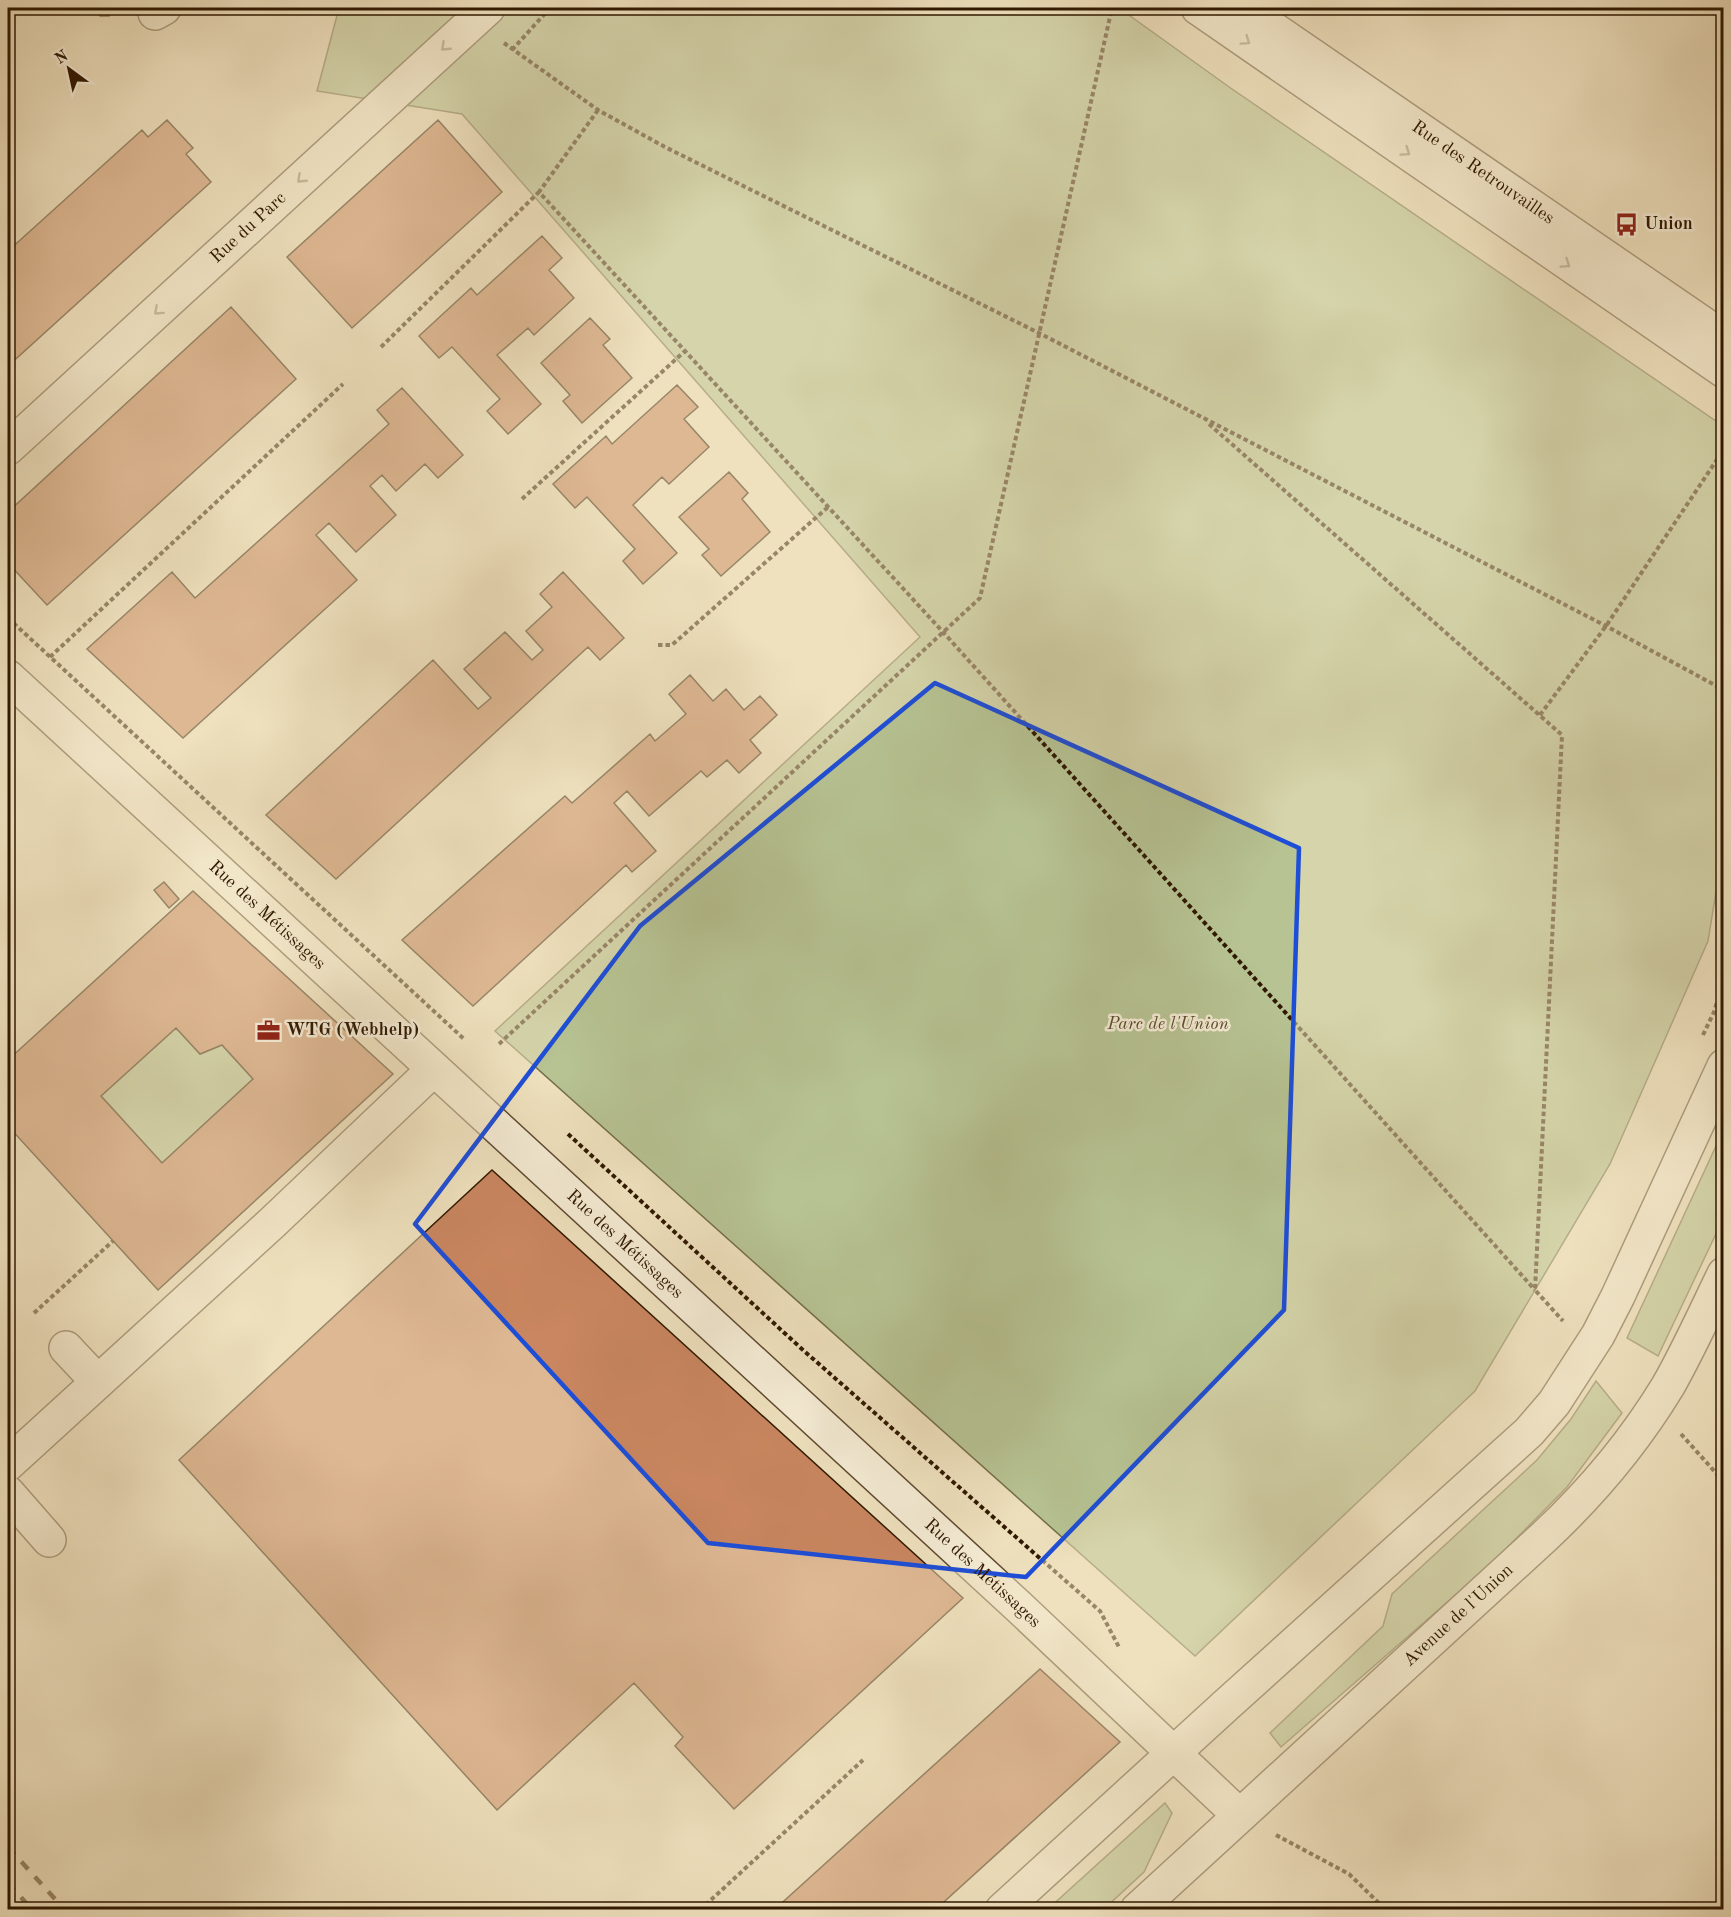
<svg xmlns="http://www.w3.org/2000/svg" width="1731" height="1917" viewBox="0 0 1731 1917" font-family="'Old Standard TT',serif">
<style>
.green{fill:#b7c393;stroke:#736e4a;stroke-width:1.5}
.building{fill:#c98660;stroke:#2f1800;stroke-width:1.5;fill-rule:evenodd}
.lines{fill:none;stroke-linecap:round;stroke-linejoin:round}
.minor-casing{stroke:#5f4a30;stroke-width:36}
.path{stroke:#2f1800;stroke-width:4;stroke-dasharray:4.5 3;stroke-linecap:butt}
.minor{stroke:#f5ecd5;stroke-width:33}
.rail{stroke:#2f1800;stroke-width:4.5;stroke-dasharray:10 10;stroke-linecap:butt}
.oneway{stroke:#9c8d75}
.marked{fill:none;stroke:#1d4ed8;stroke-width:4.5;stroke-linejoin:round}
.labels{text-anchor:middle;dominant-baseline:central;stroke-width:5;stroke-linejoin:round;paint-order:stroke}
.street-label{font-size:18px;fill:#2f1800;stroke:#f5ecd5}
.poi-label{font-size:18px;font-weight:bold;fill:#2f1800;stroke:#f5ecd5;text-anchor:start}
.park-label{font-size:18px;font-style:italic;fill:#584b2c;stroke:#f5ecd5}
</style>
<rect width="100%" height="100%" fill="#efe1be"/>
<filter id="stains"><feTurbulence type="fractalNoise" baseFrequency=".00333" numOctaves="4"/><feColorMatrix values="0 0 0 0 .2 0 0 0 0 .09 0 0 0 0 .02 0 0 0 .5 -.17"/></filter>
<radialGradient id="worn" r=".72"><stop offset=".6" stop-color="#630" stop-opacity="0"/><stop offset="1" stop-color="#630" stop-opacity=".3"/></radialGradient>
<path class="green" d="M339,8H1119L1232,89L1723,426L1724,843L1708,941L1610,1164L1475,1391L1195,1656L495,1031L920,637L462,114L317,91Z
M176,1028L200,1054L222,1045L253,1079L162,1163L101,1096Z
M1723,1131V1219L1658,1356L1627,1338Z
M1596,1381L1622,1413L1567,1487L1491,1564L1281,1747L1270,1733L1383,1626L1392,1594L1537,1460L1571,1419Z
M1165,1803L1172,1813L1144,1872L1104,1909H1048Z"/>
<path class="building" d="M94,8H116V9L109,16H100L94,11Z
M167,120L193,148L186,154L211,182L8,366V251L142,130L148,137Z
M438,120L502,192L352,328L287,257Z
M542,236L562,258L549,270L574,298L534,335L528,328L497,355L541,404L508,434L487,411L500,399L452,347L439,358L419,336L471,288L477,295Z
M231,307L296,379L47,605L8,563V512Z
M590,318L610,339L603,345L632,378L582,423L563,401L570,395L541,363Z
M677,385L698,407L684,419L709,447L669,484L662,477L633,505L677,553L643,584L623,561L635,549L587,497L575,508L553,484L606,436L612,444Z
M402,388L463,455L438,478L425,464L396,491L382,475L370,486L396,515L356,552L329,523L316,535L357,580L183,738L87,649L172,572L195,598L389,424L377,410Z
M729,472L748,493L742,499L770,532L721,576L702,555L709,549L679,517Z
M563,572L624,638L600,660L588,647L336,879L266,815L433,660L478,709L491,698L464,669L505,632L532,660L543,650L526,631L552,607L540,594Z
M690,675L713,701L726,689L744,710L760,696L777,715L750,740L761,753L739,773L727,760L707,777L701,771L649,816L627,791L614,803L656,851L632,872L626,865L473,1006L402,940L565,796L572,803L650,734L655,741L686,714L669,694Z
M164,882L179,899L169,908L154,890Z
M193,891L393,1074L158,1290L8,1126V1060ZM176,1028L200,1054L222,1045L253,1079L162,1163L101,1096Z
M492,1170L963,1598L734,1809L675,1746L683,1737L634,1683L497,1810L179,1460Z
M1040,1669L1120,1742L935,1910H774Z"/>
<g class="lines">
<defs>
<g id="minor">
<path d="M1198,8L1724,371"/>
<path id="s1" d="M1243,8L1724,338"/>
<path d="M155,13L164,8"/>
<path id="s2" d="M8,448L488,8"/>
<path id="s3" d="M8,677L1018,1606L1239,1815"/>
<path d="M66,1348L97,1381"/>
<path d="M8,1464L272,1223L434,1069"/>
<path d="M8,1493L49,1540"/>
<path d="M1002,1910L1224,1707L1529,1432L1554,1403L1598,1335L1618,1296L1724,1066"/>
<path id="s4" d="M1137,1910L1545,1536C1593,1491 1634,1442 1668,1386C1688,1351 1706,1311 1724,1274"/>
</g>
</defs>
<use href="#minor" class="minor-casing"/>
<path class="path" d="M504,43L598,110L665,147L1039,333L1606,626L1724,690
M512,50L550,8
M598,110L539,192L943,632L1535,1290
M381,347L539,192
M1209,424L1562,735L1535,1290L1563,1321
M522,499L685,351
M8,618L464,1039
M658,645H672L828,507
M50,657L343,384
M1540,715L1606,626L1724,449
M1703,1035L1714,1012L1724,979
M499,1044L980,598L1112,8
M568,1134L803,1350L1100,1611L1120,1649
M34,1313L113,1241
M1681,1434L1724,1482
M1276,1835L1349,1874L1386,1910
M700,1910L863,1760"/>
<use href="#minor" class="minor"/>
<path class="rail" d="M8,1847L65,1910
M8,1882L32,1910"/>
</g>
<defs><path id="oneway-chevron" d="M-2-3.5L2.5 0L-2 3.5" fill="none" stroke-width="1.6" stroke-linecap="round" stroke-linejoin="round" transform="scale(1.5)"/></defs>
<g class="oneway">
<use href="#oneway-chevron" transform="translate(1246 41) rotate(35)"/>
<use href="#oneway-chevron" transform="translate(445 47) rotate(137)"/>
<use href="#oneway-chevron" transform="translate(1406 152) rotate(35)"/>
<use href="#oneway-chevron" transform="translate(301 179) rotate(137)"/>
<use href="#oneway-chevron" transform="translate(1566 264) rotate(34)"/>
<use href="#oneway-chevron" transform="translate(158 311) rotate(138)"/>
</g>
<path d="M0 0H1731V1917H0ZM935,683L1299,848L1284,1310L1026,1577L708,1543L415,1224L640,926Z" fill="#efe1be" fill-opacity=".55" fill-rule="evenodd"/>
<path class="marked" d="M935,683L1299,848L1284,1310L1026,1577L708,1543L415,1224L640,926Z"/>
<defs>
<symbol id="bus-bare" viewBox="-9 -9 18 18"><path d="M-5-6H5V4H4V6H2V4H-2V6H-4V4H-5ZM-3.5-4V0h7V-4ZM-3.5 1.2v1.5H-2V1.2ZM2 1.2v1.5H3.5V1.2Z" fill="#8f2418" stroke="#f5ecd5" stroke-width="2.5" paint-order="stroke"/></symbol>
<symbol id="office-bare" viewBox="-9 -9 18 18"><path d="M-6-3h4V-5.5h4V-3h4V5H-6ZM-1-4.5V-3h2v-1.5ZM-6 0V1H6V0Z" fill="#8f2418" stroke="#f5ecd5" stroke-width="2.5" paint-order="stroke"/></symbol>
</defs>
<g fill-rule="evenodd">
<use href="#bus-bare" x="1610" y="208" width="33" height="33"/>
<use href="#office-bare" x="252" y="1014" width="33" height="33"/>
</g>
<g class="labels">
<g class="street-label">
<text stroke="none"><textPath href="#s1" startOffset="291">Rue des Retrouvailles</textPath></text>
<text stroke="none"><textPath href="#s2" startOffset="326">Rue du Parc</textPath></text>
<text stroke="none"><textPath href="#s3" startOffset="352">Rue des Métissages</textPath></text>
<text stroke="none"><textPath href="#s3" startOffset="838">Rue des Métissages</textPath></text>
<text stroke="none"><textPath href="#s3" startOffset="1324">Rue des Métissages</textPath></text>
<text stroke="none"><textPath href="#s4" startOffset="436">Avenue de l'Union</textPath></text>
</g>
<g class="poi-label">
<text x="1644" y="224">Union</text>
<text x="286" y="1030">WTG (Webhelp)</text>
</g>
<g class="park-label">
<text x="1168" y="1024">Parc de l'Union</text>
</g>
</g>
<rect width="1731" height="1917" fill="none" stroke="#efe1be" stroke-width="30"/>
<rect x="9" y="9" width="1713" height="1899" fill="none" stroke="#2f1800" stroke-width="3"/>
<rect x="15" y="15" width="1701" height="1887" fill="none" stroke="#2f1800" stroke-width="1.5"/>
<g transform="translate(69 69) rotate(327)" stroke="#f5ecd5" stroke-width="4.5" paint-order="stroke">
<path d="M0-4.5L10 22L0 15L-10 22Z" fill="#2f1800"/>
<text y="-9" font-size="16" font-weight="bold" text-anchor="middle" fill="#2f1800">N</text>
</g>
<rect width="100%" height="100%" filter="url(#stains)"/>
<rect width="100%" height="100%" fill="url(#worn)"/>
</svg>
